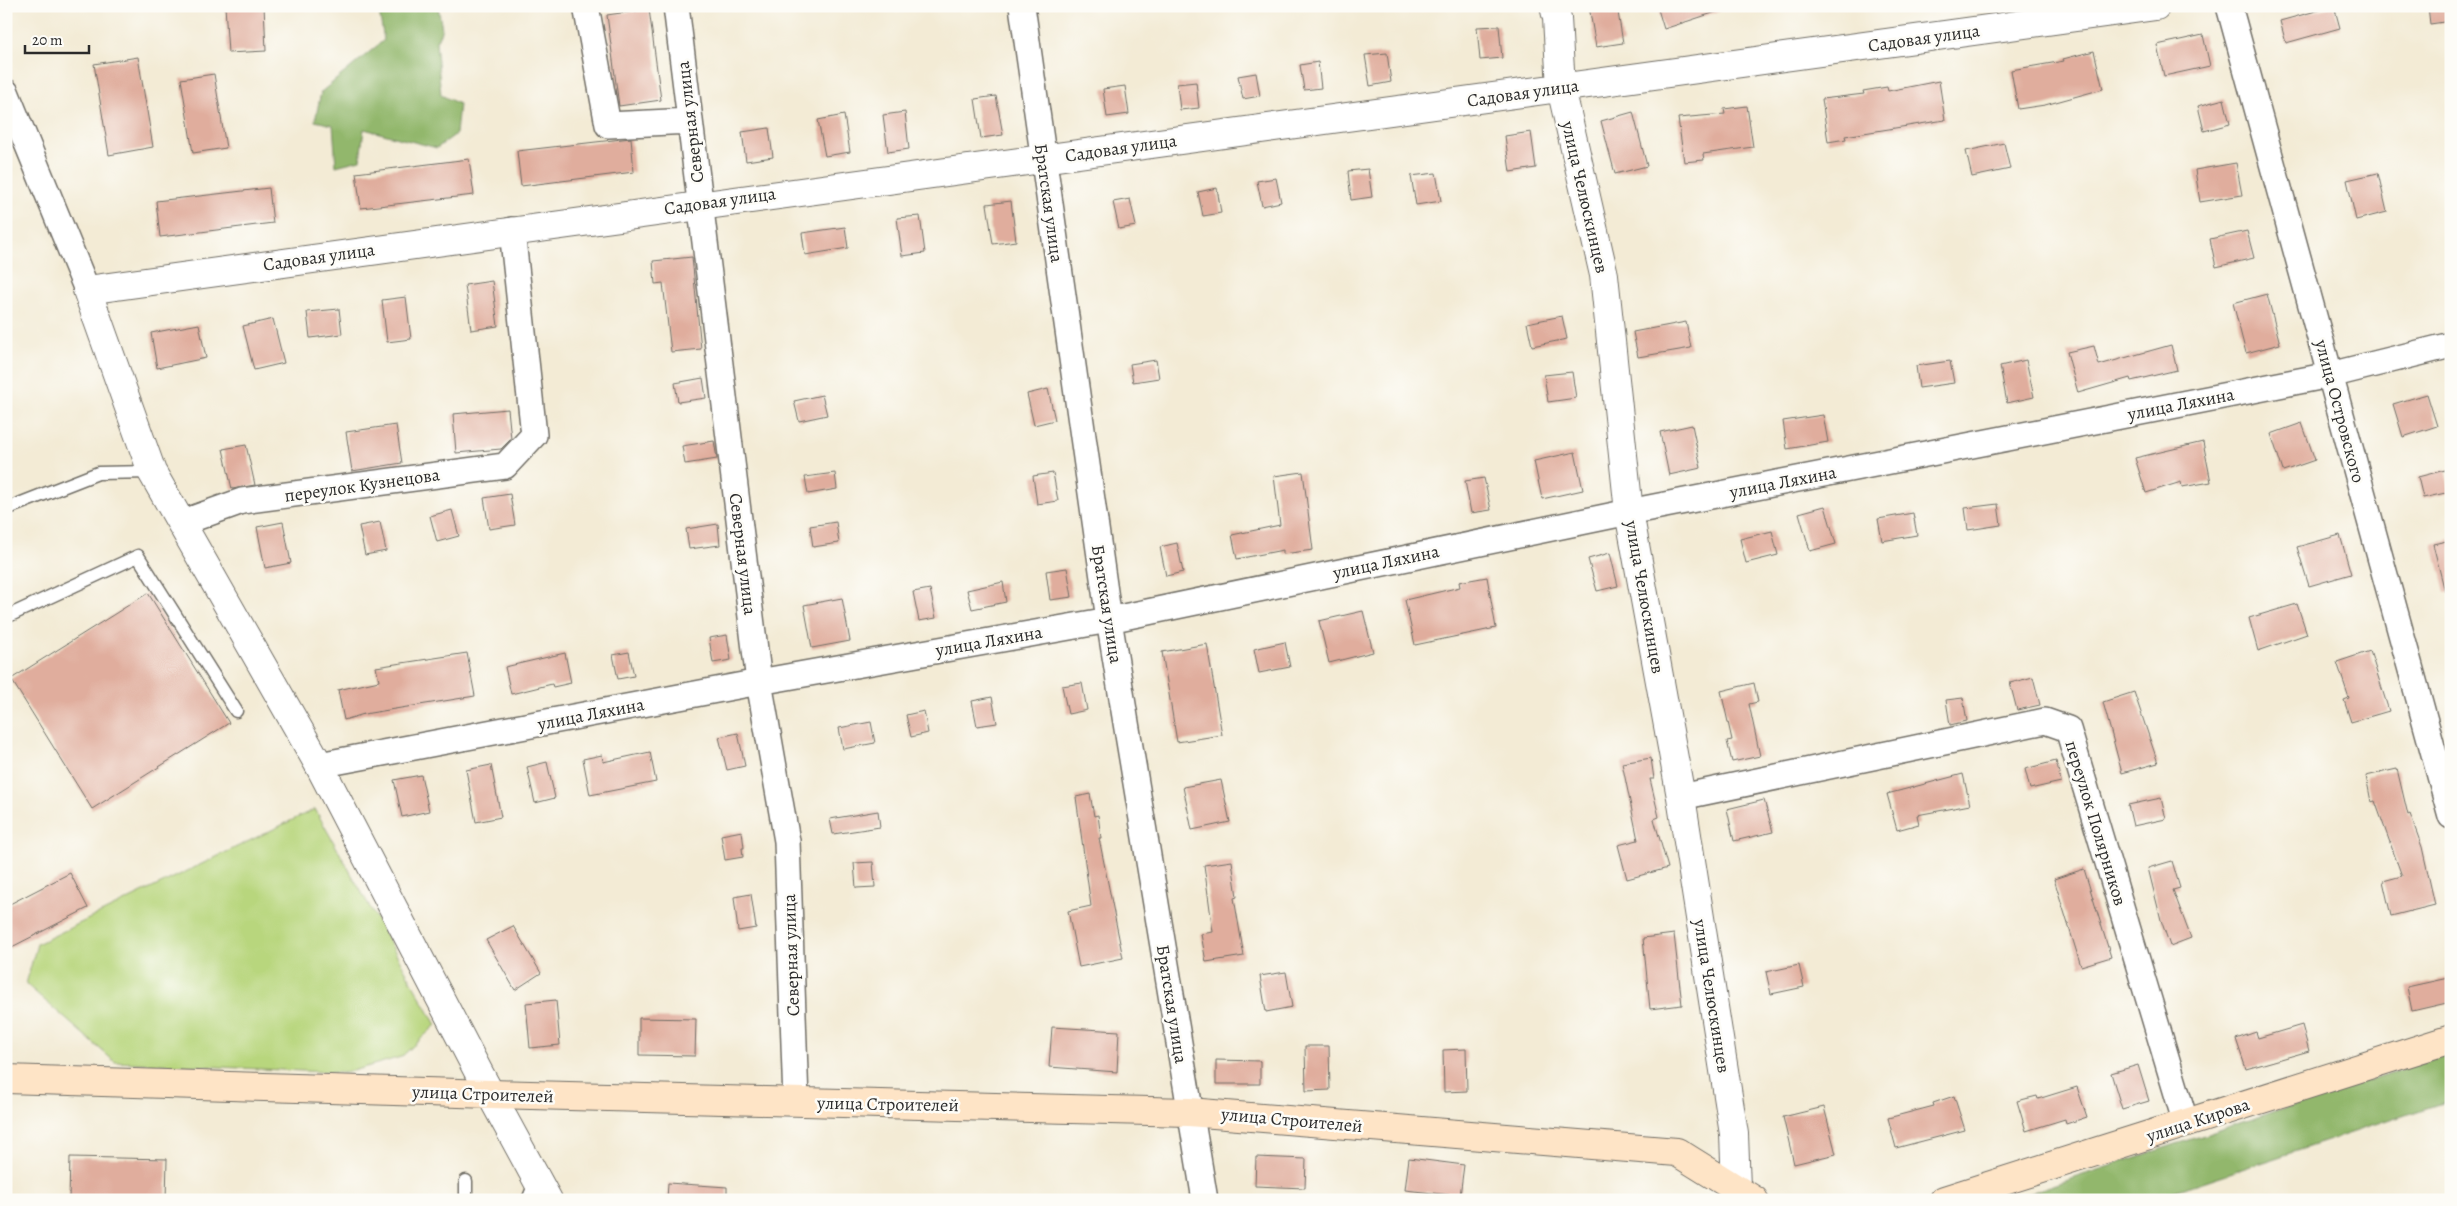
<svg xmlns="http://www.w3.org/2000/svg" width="2457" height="1206" viewBox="0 0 2457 1206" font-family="Alegreya,serif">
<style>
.green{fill:#b8d67d;stroke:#728054}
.forest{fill:#92b76c;stroke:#5e714c}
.building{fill:#e0ad9d}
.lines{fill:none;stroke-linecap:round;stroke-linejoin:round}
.service-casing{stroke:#716e66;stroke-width:15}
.minor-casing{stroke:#716e66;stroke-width:28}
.tertiary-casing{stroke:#716e66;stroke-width:30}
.secondary-casing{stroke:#716e66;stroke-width:30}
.service{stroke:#fff;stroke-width:12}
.minor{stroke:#fff;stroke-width:25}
.tertiary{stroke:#fff;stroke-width:28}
.secondary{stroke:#fee4c6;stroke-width:28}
.labels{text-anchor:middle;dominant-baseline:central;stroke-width:5;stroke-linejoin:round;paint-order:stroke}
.street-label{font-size:18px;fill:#2b2b2b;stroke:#fdfcf7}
</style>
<rect width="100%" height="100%" fill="#fdfcf7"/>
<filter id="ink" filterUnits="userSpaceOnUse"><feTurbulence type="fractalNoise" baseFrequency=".02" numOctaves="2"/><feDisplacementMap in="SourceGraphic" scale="10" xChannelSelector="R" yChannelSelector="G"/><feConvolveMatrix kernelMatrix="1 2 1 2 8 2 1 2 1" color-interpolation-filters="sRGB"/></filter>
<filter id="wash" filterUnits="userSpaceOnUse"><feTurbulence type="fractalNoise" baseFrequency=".0096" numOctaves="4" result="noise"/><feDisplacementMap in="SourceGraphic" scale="20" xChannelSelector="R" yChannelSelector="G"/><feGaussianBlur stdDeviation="1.12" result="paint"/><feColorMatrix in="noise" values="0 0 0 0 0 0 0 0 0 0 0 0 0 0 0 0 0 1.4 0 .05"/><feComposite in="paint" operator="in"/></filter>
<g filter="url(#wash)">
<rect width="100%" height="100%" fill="#f3ebd5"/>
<path class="green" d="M315,809L436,1025L401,1057L345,1073L115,1062L26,984L37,944Z"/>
<path class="forest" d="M378,6H438L442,29L436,42L441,95L459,104L456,134L437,148L364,129L360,160L336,166L333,125L315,121L321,92L384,40Z
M2451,1053V1100L2148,1200H2007Z"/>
<g id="blocks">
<path class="building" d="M225,6H264L266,51L228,53Z
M1589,6H1617L1623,43L1596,47Z
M1657,6H1722V10L1664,29Z
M2334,6L2340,28L2286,43L2280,21Z
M2428,6H2451V21L2430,24Z
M649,9L661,100L619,106L607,15Z
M1499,26L1502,58L1480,60L1477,27Z
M2203,35L2210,66L2164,76L2157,45Z
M2094,51L2103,89L2045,105L2018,109L2011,70L2064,61L2063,59Z
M1387,53L1391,82L1370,86L1365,55Z
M138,57L153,147L109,155L94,64Z
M1318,62L1321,88L1304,90L1300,65Z
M1256,73L1260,96L1243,99L1238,76Z
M214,74L226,148L193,153L181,79Z
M1939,81L1945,120L1845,136L1846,139L1828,142L1822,99L1864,94L1863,91L1887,87L1888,91Z
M1196,82L1199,108L1180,110L1177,84Z
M1125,86L1129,114L1107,117L1103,89Z
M996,96L1003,135L981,138L975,99Z
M2224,99L2230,124L2204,131L2198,106Z
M1747,106L1753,147L1703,154L1704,160L1684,162L1678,118L1725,114L1724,109Z
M905,112L909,149L888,152L883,115Z
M1633,112L1647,166L1615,174L1601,121Z
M844,115L850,152L825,156L818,120Z
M769,128L773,157L746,161L742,132Z
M1531,132L1536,168L1510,172L1505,136Z
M631,138L634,172L521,186L517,151Z
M2004,143L2010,169L1972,177L1966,151Z
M469,159L474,195L361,208L356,173Z
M2236,163L2242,195L2200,202L2195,170Z
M1368,169L1372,197L1351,200L1348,171Z
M1436,173L1441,201L1416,205L1411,176Z
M2378,173L2387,212L2356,220L2347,180Z
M1276,178L1281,202L1262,206L1257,181Z
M269,188L273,223L160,237L156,201Z
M1217,188L1221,213L1203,216L1198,192Z
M1130,199L1136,226L1119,229L1113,202Z
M1011,201L1016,241L993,244L987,204Z
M920,216L925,253L902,256L897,218Z
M845,227L848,248L805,255L802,233Z
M2247,231L2254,258L2216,267L2210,239Z
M692,257L701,349L671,352L663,283L655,284L653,261Z
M492,281L498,326L471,330L465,285Z
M2267,294L2280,344L2246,353L2233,303Z
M406,297L411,339L387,342L382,300Z
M339,309L342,334L310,338L307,312Z
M1562,316L1567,339L1532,346L1527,323Z
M273,319L284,363L254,370L243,326Z
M1686,322L1691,348L1638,357L1633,332Z
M199,324L206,358L157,368L151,333Z
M2171,345L2177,370L2131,381L2130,378L2078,393L2067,352L2094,346L2099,365Z
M1156,360L1159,378L1133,382L1130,364Z
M2026,360L2034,397L2007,403L2000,366Z
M1950,361L1954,383L1919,388L1916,366Z
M1572,372L1576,398L1548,402L1544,375Z
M703,378L706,398L678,402L675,383Z
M1048,389L1055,420L1034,425L1027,394Z
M2427,394L2437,426L2403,437L2393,404Z
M822,395L827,415L799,421L794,401Z
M508,409L511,439L501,449L456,453L453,414Z
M1823,415L1828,442L1787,449L1783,421Z
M2302,423L2315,460L2283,471L2271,434Z
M396,425L402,463L352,471L346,432Z
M1692,425L1701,468L1669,475L1660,432Z
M714,441L717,459L685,464L682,446Z
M2203,442L2211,482L2182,487L2181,482L2146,493L2135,458Z
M246,445L255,485L232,489L223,449Z
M1575,452L1583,490L1542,499L1534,461Z
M2445,470L2450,492L2423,498L2418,477Z
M1303,472L1313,550L1283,554V550L1237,559L1232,535L1280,525L1274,476Z
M835,473L837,489L808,494L805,477Z
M1053,473L1058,501L1037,504L1033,476Z
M1484,478L1491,510L1471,513L1465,481Z
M510,494L515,525L489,529L484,498Z
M1998,504L2001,525L1968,530L1965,508Z
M1825,506L1836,544L1810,551L1799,513Z
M452,510L459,536L437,542L430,516Z
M1913,513L1917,535L1882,541L1878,519Z
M283,522L291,563L265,568L257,527Z
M380,522L386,551L365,555L359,526Z
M836,522L839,543L813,547L810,526Z
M718,524L720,545L689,549L686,529Z
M1772,531L1778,555L1746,563L1740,539Z
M2340,535L2351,574L2309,586L2297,547Z
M2451,540V591L2445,592L2433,544Z
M1177,543L1183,572L1166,576L1160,547Z
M1610,553L1618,586L1597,591L1588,559Z
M1067,568L1072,597L1050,600L1046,571Z
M1487,577L1496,628L1415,645L1405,600L1460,587L1459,582Z
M1003,582L1006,602L972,609L967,590Z
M930,589L936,618L919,621L913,592Z
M148,593L229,723L92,809L11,679Z
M842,598L850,641L812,648L804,605Z
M2297,604L2307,634L2258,651L2249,618Z
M1363,611L1373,652L1329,663L1319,621Z
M727,635L731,660L713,663L709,638Z
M1285,642L1290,667L1259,673L1254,649Z
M1207,644L1222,735L1177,742L1162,652Z
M2370,651L2389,711L2351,722L2344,700L2349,698L2337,662Z
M629,652L634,676L618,679L613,655Z
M467,653L475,696L364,714L344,720L338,690L379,681L376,667Z
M565,653L571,683L553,687L552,684L511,694L505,667Z
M2033,677L2040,705L2017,710L2010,683Z
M1082,683L1087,710L1068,714L1062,686Z
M1754,683L1758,702L1749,704L1760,756L1732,762L1727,741L1732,740L1721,691Z
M2134,692L2158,763L2122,773L2103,702Z
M992,697L997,723L977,726L972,701Z
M1963,698L1967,721L1950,725L1946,700Z
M924,711L928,733L911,737L906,715Z
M871,722L875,743L843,749L839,728Z
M738,733L745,766L727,770L719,737Z
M650,752L656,782L590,795L583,759L602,755L603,762Z
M1651,758L1654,779H1650L1659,817L1654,819L1668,868L1627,879L1618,845L1638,840L1622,763Z
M2056,761L2061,782L2030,789L2025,769Z
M547,762L555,798L535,803L527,767Z
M491,765L501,817L476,822L466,770Z
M2397,769L2408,815L2410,814L2422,847L2435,905L2391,916L2383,881L2402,876L2375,801L2371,802L2366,776Z
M1963,774L1970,805L1917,815L1919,824L1897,830L1887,794Z
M421,775L429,811L402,817L394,780Z
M1221,780L1230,822L1192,830L1183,787Z
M1090,794L1094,816L1098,815L1101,838H1099L1123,958L1079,967L1068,911L1091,906L1076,797Z
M2161,798L2166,819L2133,826L2128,805Z
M1764,800L1773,832L1734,841L1727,809Z
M878,811L880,827L833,834L830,819Z
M742,831L744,848H742L743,857L725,860L721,835Z
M1232,861L1237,897L1234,898L1244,956L1206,962L1201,934L1213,932L1204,865Z
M2172,861L2180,888L2173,890L2191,938L2170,946L2161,920L2148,868Z
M873,862L875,887L856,888L854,863Z
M2084,869L2111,957L2081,966L2054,879Z
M70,873L88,908L6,950V906Z
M751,894L756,928L738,931L734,897Z
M513,926L541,973L515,990L486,940Z
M1674,934L1682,1005L1650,1009L1643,938Z
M1799,965L1804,987L1771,994L1766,972Z
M1286,972L1292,1007L1266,1012L1260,976Z
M2448,978L2451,1002L2412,1011L2407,987Z
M556,1000L560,1045L530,1048L526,1003Z
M639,1018L696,1019L695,1056L639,1055Z
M2302,1025L2309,1051L2246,1069L2236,1039L2256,1032L2258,1038Z
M1052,1027L1119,1031L1117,1072L1049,1067Z
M1305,1046H1329L1330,1090L1306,1091Z
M1466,1049L1467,1091L1444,1092L1443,1050Z
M1216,1060L1260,1061V1084H1216Z
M2138,1065L2149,1101L2122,1109L2111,1073Z
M2077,1087L2087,1117L2066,1124L2065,1119L2026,1131L2017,1101L2037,1096L2038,1099Z
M1954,1096L1965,1130L1896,1148L1888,1118L1934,1106L1933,1103Z
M1824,1107L1836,1154L1794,1164L1783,1117Z
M70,1157L167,1159L166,1200H69Z
M1256,1157L1306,1159L1305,1188L1255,1186Z
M1409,1158L1464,1165L1460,1196L1405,1190Z
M668,1183L727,1187V1200H667Z"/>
</g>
</g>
<g filter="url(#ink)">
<use href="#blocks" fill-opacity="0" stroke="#716e66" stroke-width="1"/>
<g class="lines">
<defs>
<path id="service" d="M6,509L98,473L152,472
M6,617L138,556L236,711
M466,1200V1181
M528,1200L536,1181"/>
<path id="minor" d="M586,6L608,125L690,121
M676,6L759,682L787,841L796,1102
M1022,6L1109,620L1205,1200
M2229,6L2451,816
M6,92L87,290
M181,523L242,501L505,466L534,435L512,230
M319,765L759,682L1109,620L1629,512L2330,375L2451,345
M1681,797L2045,721L2068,729L2186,1124"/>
<path id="tertiary" d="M1554,6L1557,18L1561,88L1604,275L1629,512L1681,797L1734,1134L1736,1188
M548,1200L479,1073L319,765L152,472L87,290C776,192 1466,101 2156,6"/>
<path id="secondary" d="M6,1079L491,1094L1189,1112L1677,1152L1754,1200
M1944,1200L2451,1039"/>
</defs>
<use href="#service" class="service-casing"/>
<use href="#minor" class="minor-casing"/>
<use href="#tertiary" class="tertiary-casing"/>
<use href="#secondary" class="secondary-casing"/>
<use href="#service" class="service"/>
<use href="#minor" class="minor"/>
<use href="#tertiary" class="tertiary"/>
<use href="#secondary" class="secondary"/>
</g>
</g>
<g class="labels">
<g class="street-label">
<text transform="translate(1924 38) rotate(-8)">Садовая улица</text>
<text transform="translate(1523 93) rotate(-8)">Садовая улица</text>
<text transform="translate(690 122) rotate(-97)">Северная улица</text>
<text transform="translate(1121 148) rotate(-8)">Садовая улица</text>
<text transform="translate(1585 197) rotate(77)">улица Челюскинцев</text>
<text transform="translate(720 201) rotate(-8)">Садовая улица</text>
<text transform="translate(1049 203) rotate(82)">Братская улица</text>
<text transform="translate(319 257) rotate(-8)">Садовая улица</text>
<text transform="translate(2181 404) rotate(-11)">улица Ляхина</text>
<text transform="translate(2340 411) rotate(75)">улица Островского</text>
<text transform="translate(1783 482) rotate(-11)">улица Ляхина</text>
<text transform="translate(362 485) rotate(-8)">переулок Кузнецова</text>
<text transform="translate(743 554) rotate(83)">Северная улица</text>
<text transform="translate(1386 562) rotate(-12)">улица Ляхина</text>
<text transform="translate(1645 597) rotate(80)">улица Челюскинцев</text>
<text transform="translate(1107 604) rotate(81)">Братская улица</text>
<text transform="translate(989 641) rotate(-10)">улица Ляхина</text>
<text transform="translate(591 714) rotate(-11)">улица Ляхина</text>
<text transform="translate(2096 823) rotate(73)">переулок Полярников</text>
<text transform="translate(791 955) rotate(-92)">Северная улица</text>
<text transform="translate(1712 996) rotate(81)">улица Челюскинцев</text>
<text transform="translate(1172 1004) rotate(81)">Братская улица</text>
<text transform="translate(483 1094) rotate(2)">улица Строителей</text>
<text transform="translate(888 1104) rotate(1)">улица Строителей</text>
<text transform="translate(1292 1120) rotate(5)">улица Строителей</text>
<text transform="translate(2198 1120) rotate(-18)">улица Кирова</text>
</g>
</g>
<rect width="2457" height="1206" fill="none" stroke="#fdfcf7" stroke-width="25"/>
<path d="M25 45v8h64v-8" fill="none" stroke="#2b2b2b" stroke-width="2.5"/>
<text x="32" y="45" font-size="15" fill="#2b2b2b" stroke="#fdfcf7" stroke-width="4" paint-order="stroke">20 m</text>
</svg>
